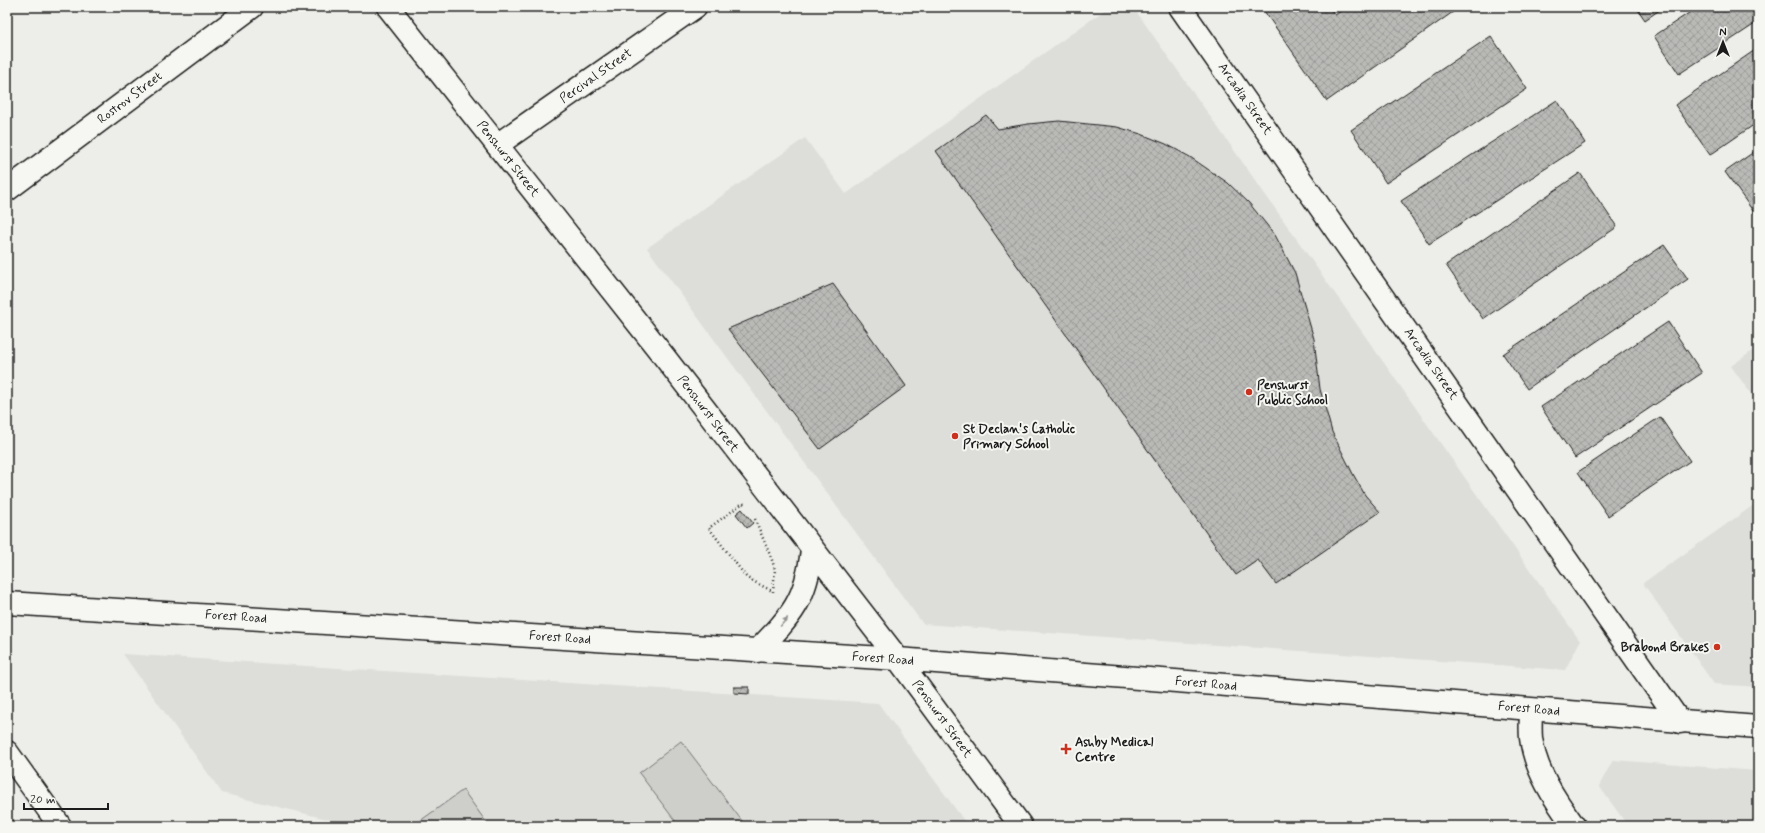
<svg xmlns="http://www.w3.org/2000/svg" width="1765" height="833" viewBox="0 0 1765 833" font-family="Mynerve,sans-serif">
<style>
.built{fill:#ddddda}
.pitch{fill:#cececb;stroke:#757574}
.building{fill:url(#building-cross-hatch);stroke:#1c1c1c}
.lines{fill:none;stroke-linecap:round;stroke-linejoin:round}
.minor-casing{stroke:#1c1c1c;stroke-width:25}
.major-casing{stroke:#1c1c1c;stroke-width:25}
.path{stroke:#1c1c1c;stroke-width:2.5;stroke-dasharray:1 3;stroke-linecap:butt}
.minor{stroke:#f6f6f2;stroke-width:22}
.major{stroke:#f6f6f2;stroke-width:22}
.oneway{fill:#949492}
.poi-dot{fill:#c8321e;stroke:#f6f6f2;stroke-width:1.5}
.labels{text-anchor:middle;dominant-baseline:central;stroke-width:4;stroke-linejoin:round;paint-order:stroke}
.street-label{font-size:13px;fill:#1c1c1c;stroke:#f6f6f2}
.poi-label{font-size:13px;font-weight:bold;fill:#1c1c1c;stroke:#f6f6f2;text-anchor:start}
</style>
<defs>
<pattern id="building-cross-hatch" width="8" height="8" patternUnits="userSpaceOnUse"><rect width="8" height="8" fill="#b9b9b6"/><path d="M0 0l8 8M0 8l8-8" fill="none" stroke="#9e9e9c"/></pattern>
</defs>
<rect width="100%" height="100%" fill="#edede9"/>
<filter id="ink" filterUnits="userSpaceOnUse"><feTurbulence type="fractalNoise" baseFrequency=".025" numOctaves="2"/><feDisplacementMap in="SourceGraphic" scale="8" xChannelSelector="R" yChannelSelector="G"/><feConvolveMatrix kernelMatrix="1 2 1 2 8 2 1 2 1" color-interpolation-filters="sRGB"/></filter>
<g filter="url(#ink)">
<path class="built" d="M1109,7H1133L1580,641L1565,670L923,624L647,248L805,138L846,194Z
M1758,347V404L1731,366Z
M1758,502V687L1714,684L1643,583Z
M123,654L878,703L968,826H336L331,820L222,793Z
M1613,760L1758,771V826H1628L1599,786Z"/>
<path class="pitch" d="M681,741L746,826H679L639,773Z
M463,790L489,826H413Z"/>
<path class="building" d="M1264,7H1329L1335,15L1346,7H1460L1327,101L1262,8Z
M1636,7H1664L1645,20Z
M1698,7H1758V22L1679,74L1654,36Z
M1491,36L1527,89L1386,183L1351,130Z
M1758,48V122L1710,155L1675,105Z
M1557,100L1585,143L1429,244L1401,201Z
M986,115L998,129L1028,124L1059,121L1117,127L1141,134L1166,144L1190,157L1228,183L1249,203L1275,235L1295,273L1314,339L1320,389L1332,432L1353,474L1365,495L1380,512L1276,584L1258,560L1236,575L936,151Z
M1758,149V218L1725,172Z
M1580,173L1617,227L1483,319L1446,265Z
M1664,245L1688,279L1527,389L1503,354Z
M833,284L906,386L820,449L728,329Z
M1668,322L1702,373L1575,458L1541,407Z
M1660,417L1690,461L1608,516L1578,472Z
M742,509L753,523L747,528L736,514Z
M734,687H749V694L734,693Z"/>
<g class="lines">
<defs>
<path id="minor" d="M1180,7L1680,722
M497,145L695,7
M7,190L252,7
M1531,710C1531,719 1530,728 1531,738C1535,770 1555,800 1574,826
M7,752L60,826"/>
<path id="major" d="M388,7L666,359L898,659L1021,826
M7,603L898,659L1758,727
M757,651C792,615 806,601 812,550"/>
</defs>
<use href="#minor" class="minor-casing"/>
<use href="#major" class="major-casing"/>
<path class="path" d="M744,504L743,503L709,528L747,578L772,591
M755,519L772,560L775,570L773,592
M7,814L16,826"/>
<use href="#minor" class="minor"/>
<use href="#major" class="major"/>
</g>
<defs><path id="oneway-solid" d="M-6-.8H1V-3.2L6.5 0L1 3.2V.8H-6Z"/></defs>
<use class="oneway" href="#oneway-solid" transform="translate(784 622) rotate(-50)"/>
</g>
<g class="poi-dot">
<circle cx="1249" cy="392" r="4"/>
<circle cx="955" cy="436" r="4"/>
<circle cx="1717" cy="647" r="4"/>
<path d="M1064 743h4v4h4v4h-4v4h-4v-4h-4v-4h4z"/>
</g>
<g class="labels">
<g class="street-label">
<text transform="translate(596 76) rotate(-35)">Percival Street</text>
<text transform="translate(130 98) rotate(-37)">Rostrov Street</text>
<text transform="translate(1245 99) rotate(55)">Arcadia Street</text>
<text transform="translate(508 159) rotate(52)">Penshurst Street</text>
<text transform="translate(1431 364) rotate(55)">Arcadia Street</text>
<text transform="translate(708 414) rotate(53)">Penshurst Street</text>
<text transform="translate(236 617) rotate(4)">Forest Road</text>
<text transform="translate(560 638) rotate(4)">Forest Road</text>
<text transform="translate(883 659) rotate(4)">Forest Road</text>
<text transform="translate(1206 684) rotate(5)">Forest Road</text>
<text transform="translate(1529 709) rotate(5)">Forest Road</text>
<text transform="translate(942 719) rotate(54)">Penshurst Street</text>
</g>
<g class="poi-label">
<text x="1257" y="385">Penshurst<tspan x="1257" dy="15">Public School</tspan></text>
<text x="963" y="429">St Declan's Catholic<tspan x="963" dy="15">Primary School</tspan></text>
<text x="1709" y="647" text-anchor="end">Brabond Brakes</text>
<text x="1075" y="742">Ashby Medical<tspan x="1075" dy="15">Centre</tspan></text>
</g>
</g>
<rect width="1765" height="833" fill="none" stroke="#f6f6f2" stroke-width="24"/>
<rect x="12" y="12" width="1741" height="809" fill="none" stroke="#1c1c1c" stroke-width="1.5" filter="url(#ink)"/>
<g transform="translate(1723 42)" stroke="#f6f6f2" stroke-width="3" paint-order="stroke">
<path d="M0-3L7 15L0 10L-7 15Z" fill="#1c1c1c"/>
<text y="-6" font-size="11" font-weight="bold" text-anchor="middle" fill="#1c1c1c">N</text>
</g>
<path d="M24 803v6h84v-6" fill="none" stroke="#1c1c1c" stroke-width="2"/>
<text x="30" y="803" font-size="12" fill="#1c1c1c" stroke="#f6f6f2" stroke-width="3" paint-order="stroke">20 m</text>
</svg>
